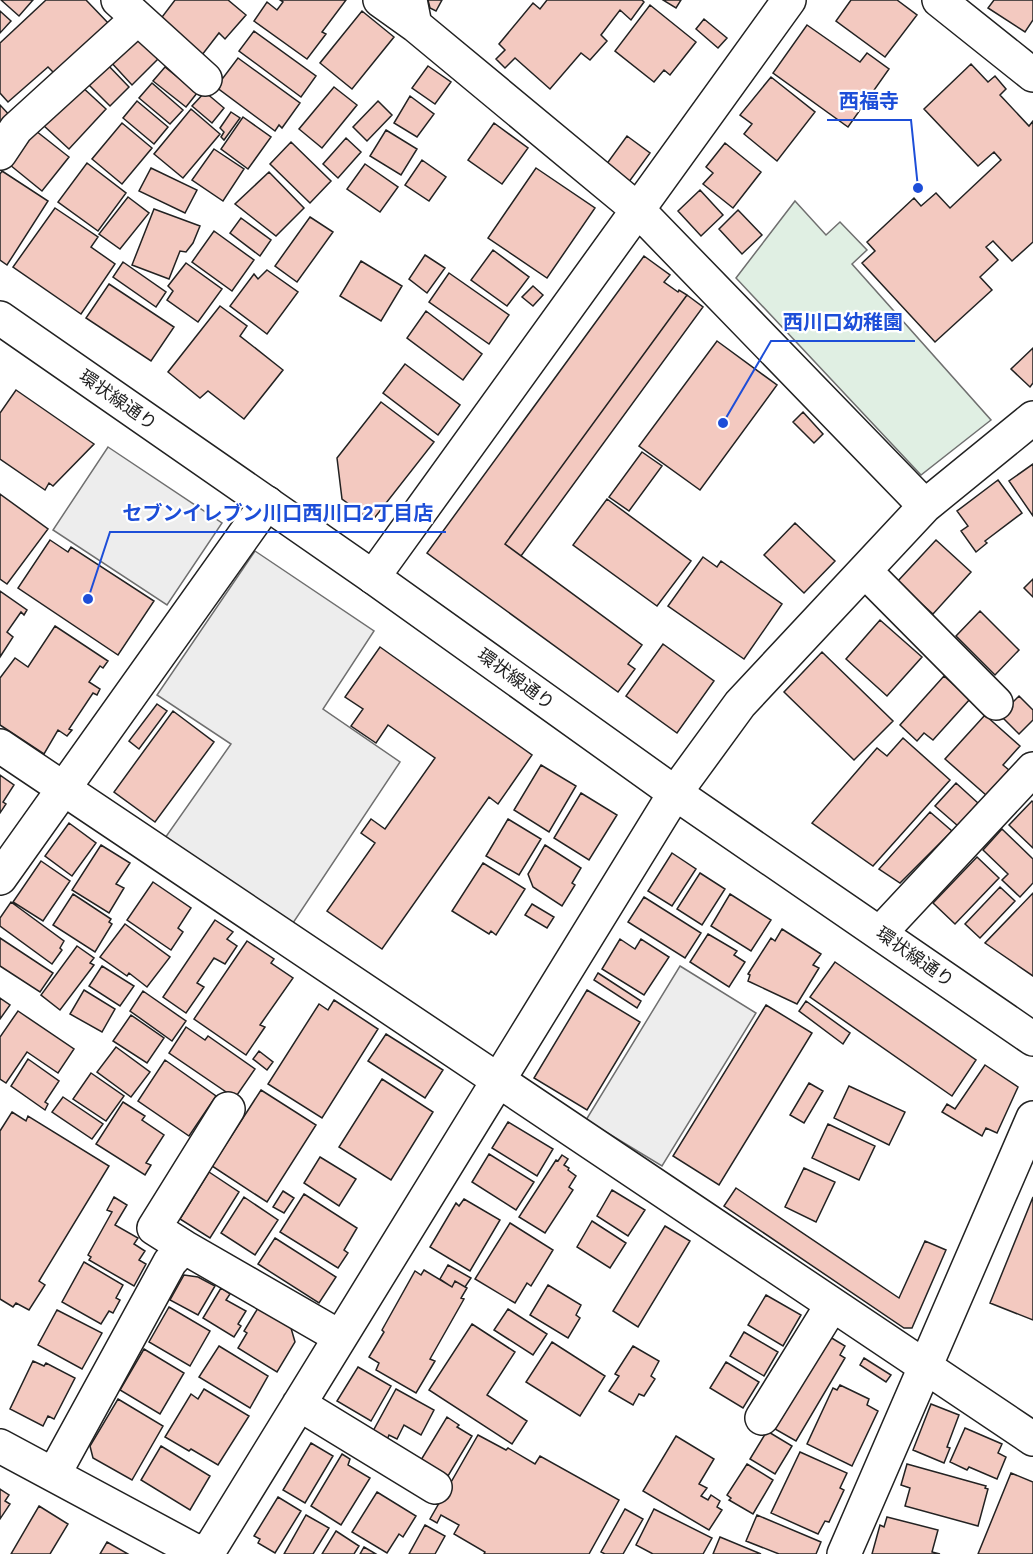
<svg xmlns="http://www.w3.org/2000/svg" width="1033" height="1554" viewBox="0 0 1033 1554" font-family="Helvetica,'Noto Sans JP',sans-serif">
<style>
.green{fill:#e0efe3;stroke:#6f6f6f;stroke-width:1.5}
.parking{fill:#ededed;stroke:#6f6f6f;stroke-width:1.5}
.building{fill:#f3c9c0;stroke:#222;stroke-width:1.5}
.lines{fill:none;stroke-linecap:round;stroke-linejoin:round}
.minor-casing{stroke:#222;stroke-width:36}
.major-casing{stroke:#222;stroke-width:36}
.minor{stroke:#fff;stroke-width:33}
.major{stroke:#fff;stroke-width:33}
.labels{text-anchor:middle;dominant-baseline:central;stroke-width:4.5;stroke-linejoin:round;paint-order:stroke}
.street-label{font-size:18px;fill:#222;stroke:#fff}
.leader{fill:none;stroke:#1d4ed8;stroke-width:2}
.callout-dot{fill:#1d4ed8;stroke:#fff;stroke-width:2}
.callout-label{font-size:20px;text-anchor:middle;font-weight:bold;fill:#1d4ed8;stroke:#fff;stroke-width:4.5;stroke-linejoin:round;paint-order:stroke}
</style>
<rect width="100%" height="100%" fill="#fff"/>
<path class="green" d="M795,201L826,235L840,222L867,250L852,264L991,420L921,475L736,278Z"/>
<path class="parking" d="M108,447L222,523L167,605L53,530Z
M255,551L374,631L323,709L400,762L293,923L165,838L231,744L157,695Z
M680,966L756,1013L662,1166L586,1120Z"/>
<path class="building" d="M1,0H33L19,16Z
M46,0H86L110,25L57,76L48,67L8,102L0,93V43Z
M175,0H228L246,15L225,39L219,33L202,55L159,21Z
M280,0H346L322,32L326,34L307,59L254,21L267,2L277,10L283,2Z
M428,0H442L436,11L430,8Z
M547,0H642L644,2L631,20L620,10L601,35L607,41L590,60L581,53L550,89L515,58L505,68L496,59L505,50L499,44L533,3L540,9Z
M663,0H681L676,8Z
M851,0H897L917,15L885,57L836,21Z
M994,0H1033V20L1025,32L988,8Z
M650,5L696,42L670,75L664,70L654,82L615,51Z
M0,11L11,21L0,33Z
M362,11L394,37L352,89L320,63Z
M704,19L727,38L718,48L696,29Z
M807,25L860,62L867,53L889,69L848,127L773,73Z
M254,31L316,76L301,97L239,51Z
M135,35L158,59L132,85L109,60Z
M238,58L300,103L282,128L279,125L275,131L212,84L219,75L223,78Z
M105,62L129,87L110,106L86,82Z
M971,64L988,82L995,76L1006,89L1000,95L1029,126L1033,121V242L1012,261L993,241L986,247L998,260L980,277L992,290L935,342L862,263L875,251L867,242L914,198L921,206L936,193L950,208L1001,160L994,152L978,166L924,109Z
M428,66L451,82L435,104L412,88Z
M165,67L197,93L186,107L153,81Z
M771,77L815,112L777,161L744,134L752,124L740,115Z
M152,83L183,110L170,124L139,98Z
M80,85L106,109L69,149L43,125Z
M334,87L357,105L322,148L299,129Z
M205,92L224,108L212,123L192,106Z
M410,96L434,114L417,137L394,123Z
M137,101L168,127L154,144L123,118Z
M378,101L392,115L367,141L353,127Z
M0,105L12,118L0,127Z
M191,109L220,134L183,178L154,154Z
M231,112L240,118L224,140L221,137L224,132L220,128Z
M243,117L271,137L248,169L221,149Z
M122,123L152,148L122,184L92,159Z
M494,123L528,148L502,184L468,160Z
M386,130L417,149L401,175L370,156Z
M36,131L69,157L42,191L10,165Z
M627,136L650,153L626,186L603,169Z
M346,138L361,152L338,178L323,164Z
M291,142L331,181L310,203L270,164Z
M725,143L761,172L733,208L703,184L713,173L706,167Z
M214,149L244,169L223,201L192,180Z
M422,160L446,177L429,201L405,185Z
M87,163L126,193L98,231L58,202Z
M365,164L398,187L380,212L347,189Z
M151,168L197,190L185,213L139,191Z
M536,168L595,208L547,278L488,238Z
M2,171L48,201L7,265L0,260V174Z
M269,172L304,208L276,236L235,204Z
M700,190L723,215L701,236L678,211Z
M128,197L149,213L120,249L99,234Z
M55,208L98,237L91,247L115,264L81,314L13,267Z
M154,209L200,226L193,243L186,252L180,251L169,279L132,265Z
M738,210L762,235L742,254L719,229Z
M310,217L333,232L297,282L275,266Z
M241,218L271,240L260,256L230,233Z
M214,231L254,260L232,291L192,262Z
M493,250L529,277L507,306L471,280Z
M425,255L445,268L427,293L409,279Z
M644,256L670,275L664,282L678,292L679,290L687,295L505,544L642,645L628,664L635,669L618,692L427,553Z
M361,261L402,286L381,321L340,296Z
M123,262L166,292L156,307L113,277Z
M186,263L222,289L198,322L167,300L173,291L168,286Z
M267,270L298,292L267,334L230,306L254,274L258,279Z
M449,273L509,315L489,344L429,302Z
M109,284L174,327L151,361L86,318Z
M533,286L543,295L533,306L522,297Z
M687,295L703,307L521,556L505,544Z
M220,306L247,326L240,336L283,370L244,419L208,391L200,398L168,372Z
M426,311L482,354L463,380L407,338Z
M717,341L777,385L700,490L639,446Z
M1033,348V383L1030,387L1011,369Z
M405,364L460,405L438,435L383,393Z
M16,390L94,444L53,486L49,483L45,490L0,459V413Z
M381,402L434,442L372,521L342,499L337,458Z
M803,412L823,434L814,443L793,422Z
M642,452L662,466L629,511L609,497Z
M1033,464V516L1009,481Z
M998,480L1022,513L985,541L987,543L976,552L961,531L968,526L957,511Z
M0,494L48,529L7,584L0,579Z
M607,499L691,561L657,606L573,545Z
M795,523L835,561L804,593L764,555Z
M50,540L68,552L71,547L154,601L118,655L18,588Z
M936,540L971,572L933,614L897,582Z
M703,557L717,567L721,561L782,604L744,659L668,606Z
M1033,579V597L1024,588Z
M0,591L27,610L24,615L21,612L7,632L13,637L0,657Z
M980,611L1019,650L995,675L956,636Z
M880,620L922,657L887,696L846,659Z
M55,626L108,661L103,668L100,666L89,682L100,689L97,695L93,693L69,729L72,730L67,736L58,730L44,754L0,725V678L15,658L28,667Z
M663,644L714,681L677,733L626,696Z
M380,647L532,755L498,804L489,797L382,949L327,911L375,843L361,833L371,819L385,829L435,758L388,725L376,743L351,726L363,709L345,697Z
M822,652L893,721L854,760L784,692Z
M944,676L970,699L933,740L924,733L917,741L900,725Z
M1019,696L1033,710V720L1019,734L1000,715Z
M157,704L167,711L139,749L129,741Z
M173,711L214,742L155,822L114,792Z
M985,715L1020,746L1003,765L1009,770L986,795L945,759Z
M903,738L950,780L873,866L812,823L877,748L887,756Z
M541,765L576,786L549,832L514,810Z
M0,775L14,785L3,802L6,804L0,813Z
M956,783L978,803L958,826L935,806Z
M581,793L617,815L589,860L554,838Z
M1032,801L1033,802V848L1009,825Z
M930,812L952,831L900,883L879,869Z
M508,819L541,839L519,875L486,856Z
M69,823L96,843L72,876L45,856Z
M1002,829L1033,859V883L1020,897L1002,880L1008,874L983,850Z
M101,845L130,863L116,884L124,888L109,913L72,890Z
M545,845L581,868L572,883L575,885L562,906L533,887L528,874Z
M672,853L696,869L672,906L648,891Z
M977,857L999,878L955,924L933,903Z
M41,861L70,881L43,921L13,902Z
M483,863L525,889L496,935L491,931L489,934L452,911Z
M700,873L725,889L702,925L677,909Z
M153,882L191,908L178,928L183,932L171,950L127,920Z
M1000,887L1015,901L980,938L965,924Z
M1033,893V976L985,943Z
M73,894L111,919L109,922L112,924L95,952L53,925Z
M730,894L771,920L751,951L711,926Z
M644,897L701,933L685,958L628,922Z
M11,902L64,941L60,948L62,950L52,964L0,926V918Z
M532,904L554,917L547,928L525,915Z
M215,920L233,932L227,939L237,946L225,964L214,958L197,983L204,987L186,1013L163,997Z
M125,924L170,957L147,987L129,973L127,976L100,957Z
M782,929L821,954L813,965L819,968L797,1004L748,981L750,975L748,974L771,938L775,941Z
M708,934L737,951L734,955L745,962L729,987L690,962Z
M0,938L53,973L40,992L0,966Z
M620,939L635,949L641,939L669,957L644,995L602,969Z
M247,941L274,959L271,963L293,978L260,1025L265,1027L246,1055L194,1019Z
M77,946L94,958L90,963L94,965L60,1010L41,995Z
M835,962L976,1060L952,1096L810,997Z
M102,966L134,986L120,1006L89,986Z
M598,973L641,1001L637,1008L594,980Z
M84,990L115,1009L102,1032L70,1014Z
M587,990L640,1022L587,1110L534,1078Z
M143,991L186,1021L172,1041L130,1011Z
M0,998L10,1005L0,1019Z
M334,1000L378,1029L322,1118L268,1084L319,1004L328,1010Z
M806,1001L850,1033L843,1044L799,1011Z
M766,1005L812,1033L719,1185L673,1156Z
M18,1011L74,1049L58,1073L27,1052L6,1083L0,1079V1037Z
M131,1015L164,1038L147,1063L113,1041Z
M186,1027L205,1040L208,1036L255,1069L235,1098L169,1053Z
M386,1034L443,1070L425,1098L368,1061Z
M116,1047L150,1072L131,1097L97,1072Z
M259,1051L273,1062L267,1070L253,1059Z
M28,1059L59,1081L45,1102L48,1104L45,1110L11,1086Z
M165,1060L216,1096L189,1136L138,1101Z
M985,1065L1018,1087L997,1133L986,1128L982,1136L942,1112L947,1104L955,1109Z
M91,1073L124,1096L106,1121L73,1099Z
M382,1079L433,1112L391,1180L339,1147Z
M809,1083L823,1091L804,1123L790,1115Z
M849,1086L905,1112L889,1145L834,1118Z
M261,1090L316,1125L267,1202L212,1166Z
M63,1097L103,1124L92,1139L52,1112Z
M123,1102L145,1116L142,1120L164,1135L146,1163L151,1165L145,1175L96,1144Z
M12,1112L26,1121L28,1116L109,1166L39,1281L45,1285L29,1310L16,1303L13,1307L0,1299V1131Z
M508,1122L553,1149L537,1176L492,1148Z
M828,1124L875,1146L859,1180L812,1158Z
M489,1154L534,1182L516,1210L472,1182Z
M562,1155L568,1159L564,1165L569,1168L568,1170L576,1176L569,1187L573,1190L545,1233L519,1217L556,1160L558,1161Z
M320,1157L356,1179L339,1206L304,1183Z
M804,1168L835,1182L816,1222L785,1207Z
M209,1172L239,1192L210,1238L180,1219Z
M736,1188L899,1298L925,1241L946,1250L912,1328H904L724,1206Z
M612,1190L645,1210L628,1236L597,1216Z
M283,1191L294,1198L284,1213L273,1207Z
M304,1194L357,1228L344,1250L348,1253L338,1268L280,1232Z
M114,1197L127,1205L115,1225L138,1238L134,1244L145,1251L139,1260L146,1264L134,1286L89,1260L91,1257L88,1255L112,1212L107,1210Z
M244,1197L278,1220L255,1255L221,1233Z
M1033,1197V1320L990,1303Z
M464,1199L500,1220L470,1271L430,1247L456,1203L459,1206Z
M592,1221L626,1243L610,1268L577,1247Z
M510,1223L553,1250L531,1286L527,1283L515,1303L475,1279Z
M665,1226L690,1241L638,1327L613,1311Z
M275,1238L336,1277L319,1303L258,1264Z
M84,1262L123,1285L116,1298L120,1300L113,1313L109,1311L101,1324L62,1302Z
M448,1265L471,1278L465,1287L455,1281L452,1287L440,1279Z
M424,1270L452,1287L455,1281L467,1288L461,1298L464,1299L430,1359L435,1361L416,1393L376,1370L379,1363L369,1357L384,1332L382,1330L415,1271L421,1275Z
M184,1275L198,1277L215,1286L198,1315L170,1300Z
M548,1285L581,1305L576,1315L580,1318L568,1338L530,1315Z
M221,1288L230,1294L226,1300L246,1311L238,1324L241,1326L234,1337L203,1318Z
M766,1295L801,1315L783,1346L748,1325Z
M169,1307L210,1331L190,1366L149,1342Z
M258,1308L291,1328L295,1342L277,1372L238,1348L247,1333L244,1331Z
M508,1309L547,1334L533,1355L494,1330Z
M57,1310L102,1333L82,1369L38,1345Z
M472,1324L515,1352L487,1395L527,1421L512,1444L429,1390Z
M744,1332L778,1352L764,1376L730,1356Z
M830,1337L845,1346L840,1355L845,1358L796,1441L775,1429Z
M552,1342L605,1376L580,1416L526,1382Z
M219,1346L268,1376L250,1408L199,1377Z
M633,1346L659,1361L651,1376L655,1379L644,1396L639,1394L633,1405L609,1391L619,1376L615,1374Z
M144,1349L184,1373L160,1414L120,1390Z
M864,1358L891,1375L886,1382L860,1365Z
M33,1361L44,1366L46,1363L75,1378L54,1419L48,1416L43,1426L10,1409Z
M726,1362L759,1382L743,1408L710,1388Z
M358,1367L391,1386L371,1421L337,1401Z
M840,1385L869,1399L867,1405L878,1411L852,1466L807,1444L833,1388L837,1390Z
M204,1389L249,1416L218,1465L191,1449L189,1451L165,1437L191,1394L198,1399Z
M396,1389L434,1410L421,1435L404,1425L397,1439L389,1435L387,1440L372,1433Z
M118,1399L163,1426L132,1480L93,1458L90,1446Z
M931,1404L959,1415L947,1447L950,1448L944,1463L913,1450Z
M447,1417L459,1425L457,1427L472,1436L448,1476L421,1460Z
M965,1428L1002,1444L998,1453L1006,1457L997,1479L969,1467L967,1470L950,1462Z
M767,1431L792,1446L775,1474L750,1459Z
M478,1435L506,1450L508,1448L535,1464L540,1456L619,1500L589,1554H484L485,1552L454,1534L459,1525L441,1515L437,1523L430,1519Z
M676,1436L714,1459L699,1484L707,1488L701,1496L708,1500L711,1495L720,1501L717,1507L722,1510L709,1530L643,1491Z
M311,1443L333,1456L305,1503L283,1490Z
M161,1446L210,1476L190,1510L141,1480Z
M800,1452L847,1473L840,1488L844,1490L829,1522L825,1521L818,1534L771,1513Z
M342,1454L350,1459L348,1465L370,1478L341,1525L311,1506Z
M747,1464L773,1480L753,1514L729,1500L731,1498L727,1495Z
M907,1464L986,1486L985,1488L988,1489L978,1526L905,1506L910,1488L901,1485Z
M1011,1473L1033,1482V1554H978Z
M0,1489L9,1495L5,1501L10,1504L0,1519Z
M377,1492L416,1516L403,1537L399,1534L387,1553L352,1532Z
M278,1497L301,1511L275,1553L258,1543L260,1539L254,1536Z
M39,1506L68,1524L50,1554H11Z
M625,1509L643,1519L623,1554H605L601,1552Z
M654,1509L712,1538L703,1554H653L636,1545Z
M306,1515L329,1528L313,1554H284Z
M757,1515L821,1542L816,1554H779L746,1541Z
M887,1517L938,1530L932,1552L940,1554H872L880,1525L884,1527Z
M425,1525L445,1536L435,1554H409Z
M336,1531L359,1546L354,1554H322Z
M720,1537L761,1554H713Z
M107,1542L128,1554H100Z
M364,1547L376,1554H360Z"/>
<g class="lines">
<defs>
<path id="minor" d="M118,0L205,79
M380,0L415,25
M410,0L415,25L637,209L925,506
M939,0L1033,75
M0,153L16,129L138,18
M865,571L996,703
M373,577L789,0
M0,746L1033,1439
M0,878L267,503
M880,933L1033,769
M184,1247L154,1228L228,1109
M299,1404L435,1487
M762,1418L832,1305
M0,1446L201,1554
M54,1474L170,1262L184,1247L340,1337
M207,1554L675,793L740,704L925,506L1033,418
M844,1554L1033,1118"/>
<path id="major" d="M0,318L373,577L675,793L1033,1039"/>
</defs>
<use href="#minor" class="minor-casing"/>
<use href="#major" class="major-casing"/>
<use href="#minor" class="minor"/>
<use href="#major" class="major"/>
</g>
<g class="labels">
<g class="street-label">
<text transform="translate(118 400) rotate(35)">環状線通り</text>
<text transform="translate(516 679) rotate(36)">環状線通り</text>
<text transform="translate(915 957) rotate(35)">環状線通り</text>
</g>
</g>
<path class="leader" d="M918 188L911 120H827M723 423L771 341H915M88 599L110 532H446"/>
<g class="callout-dot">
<circle cx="918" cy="188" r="6"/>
<circle cx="723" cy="423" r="6"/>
<circle cx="88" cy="599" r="6"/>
</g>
<g class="callout-label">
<text x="869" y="108">西福寺</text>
<text x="843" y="329">西川口幼稚園</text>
<text x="278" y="520">セブンイレブン川口西川口2丁目店</text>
</g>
</svg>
